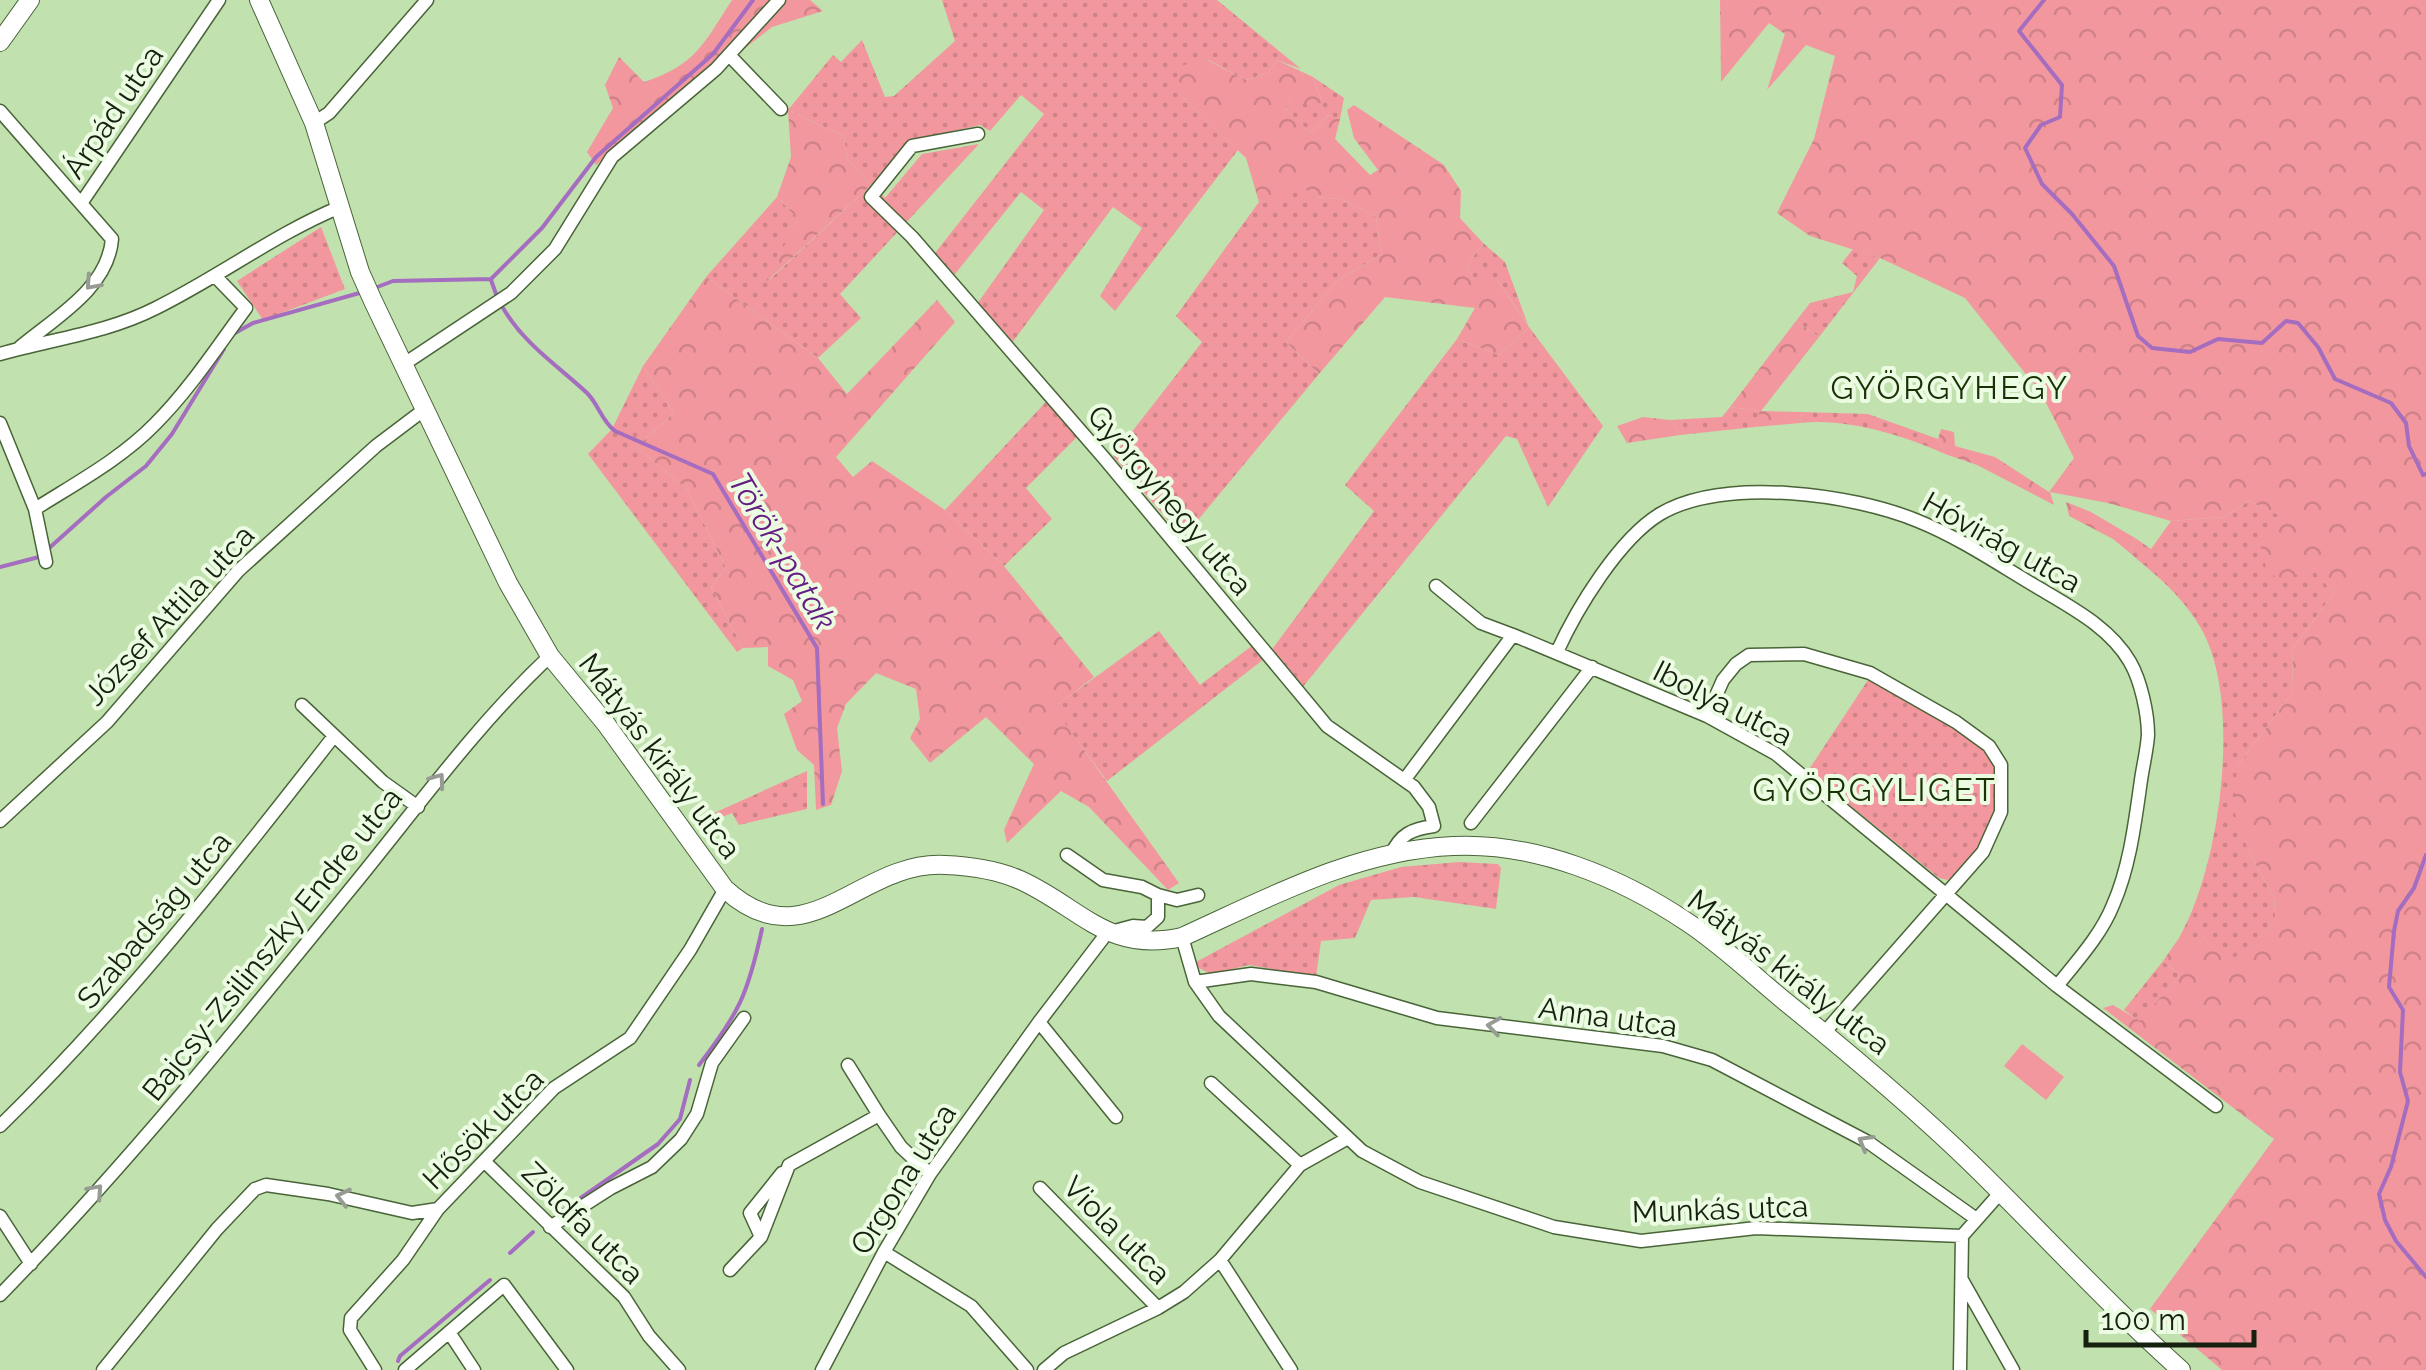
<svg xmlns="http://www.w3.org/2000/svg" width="2426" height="1370" viewBox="0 0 2426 1370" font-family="Raleway,sans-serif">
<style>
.green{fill:url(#green-dots)}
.forest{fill:url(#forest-crowns)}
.pitch{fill:#f3979f}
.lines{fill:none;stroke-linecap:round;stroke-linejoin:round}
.stream{stroke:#a46dbf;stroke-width:4}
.minor-casing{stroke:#496438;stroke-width:15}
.secondary-casing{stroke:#496438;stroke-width:20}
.minor{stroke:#fff;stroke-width:12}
.secondary{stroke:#fff;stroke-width:18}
.oneway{stroke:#969b93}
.labels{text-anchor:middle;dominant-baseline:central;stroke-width:8;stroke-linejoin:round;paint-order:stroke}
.street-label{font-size:30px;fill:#15210e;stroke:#ecfce3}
.neighbourhood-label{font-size:32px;letter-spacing:2.5px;fill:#193205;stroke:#ecfce3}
.water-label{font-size:32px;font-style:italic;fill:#651d82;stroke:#ecfce3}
</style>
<defs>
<pattern id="green-dots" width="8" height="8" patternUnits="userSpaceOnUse" patternTransform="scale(2.5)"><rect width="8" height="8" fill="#f3979f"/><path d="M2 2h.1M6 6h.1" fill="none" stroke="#cf8288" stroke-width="1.8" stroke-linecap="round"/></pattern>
<pattern id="forest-crowns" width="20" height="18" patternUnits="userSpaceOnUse" patternTransform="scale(2.5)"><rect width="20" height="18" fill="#f3979f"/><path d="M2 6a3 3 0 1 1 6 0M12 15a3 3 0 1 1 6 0" fill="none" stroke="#cf8288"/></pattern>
</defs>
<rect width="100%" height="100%" fill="#c1e1af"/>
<path class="green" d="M942,0H1217L1301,69L1277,60L1268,73L1246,80L1208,60L1179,94L1238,150L1115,311L1100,296L1142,228L1113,207L1012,343L977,304L1044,210L1021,192L955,274L932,257L1044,114L1021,95L990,131L980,125L914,140L877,189L885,198L922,154L979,144L840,294L861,318L818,358L706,277L777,197L798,219L768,281L871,185L847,159L844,136L788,110L833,55L841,62L862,40L885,97L894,96L955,41Z
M1313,77L1344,98L1340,119L1328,115L1311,133L1285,108L1291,99L1322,102Z
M1294,178L1315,197L1341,199L1376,217L1382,254L1338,280L1286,342L1319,374L1183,538L1113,456L1202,342L1176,316L1259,202L1279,197Z
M321,227L345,289L263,320L237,281Z
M1483,243L1505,262L1528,325L1496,278L1473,279L1468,264Z
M1853,249L1880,258L1819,337L1796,321L1810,303L1853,292L1857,276L1842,263Z
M1529,327L1603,426L1548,507L1517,439L1506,436L1302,688L1264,659L1107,781L1053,708L1159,631L1200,685L1253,645L1265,659L1374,511L1345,485L1457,339L1499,355Z
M643,366L674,413L636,447L687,489L726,568L711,587L743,648L737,652L588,454L612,429Z
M1056,391L1087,427L1026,488L1052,519L1004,566L945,510Z
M1730,407L1761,411L1755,427L1680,435L1670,420L1722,417Z
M1802,412L1868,414L1938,439L1945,454C1902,435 1847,418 1800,423Z
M2249,501L2286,518L2311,567L2334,593L2293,648L2292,693L2237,767L2248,850L2274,898L2276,922L2228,964L2203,937L2195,949L2179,938C2220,867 2242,706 2203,632C2185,598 2158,577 2130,553L2135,538L2151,549L2171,521L2224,517Z
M1868,680C1899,696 1960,721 1983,745C2021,786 1985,852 1948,880L1939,878L1808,771Z
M807,771V809L739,825L732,813L715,820L712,814Z
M1459,862L1498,864L1501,868L1496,909L1414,897L1371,900L1355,938L1321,941L1316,977L1249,965L1211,974L1199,968L1196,962L1339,885L1401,867Z
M2163,961L2180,975L2140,1022L2124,1010Z"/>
<path class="forest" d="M732,0H810L823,11L772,27L596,165L587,152L613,108L605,85L619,57L644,82C696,65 704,43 732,0Z
M1720,0H2426V1370H2222L2150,1309L2274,1139L2103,1008L2113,1005L2140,1021L2180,975L2163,961L2179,938L2195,948L2203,937L2228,963L2276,922L2274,898L2248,850L2234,811L2237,767L2292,693L2293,648L2334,593L2311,568L2280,582L2266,567L2260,545L2285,518L2249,501L2224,517L2171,521L2108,503L2050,492L2054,505L1977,465L1945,454L1938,439L1941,429L1954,432L1955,446L1995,457L2049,492L2074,458L2041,393L1965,298L1880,258L1810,236L1777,213L1814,139L1835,56L1806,45L1767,90L1785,34L1769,23L1721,82Z
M1207,60L1246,80L1268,73L1277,60L1313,77L1322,102L1311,106L1291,99L1285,108L1311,133L1328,115L1340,119L1335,139L1370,175L1378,170L1354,138L1347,110L1354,105L1444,165L1461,191L1460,218L1483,243L1468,264L1473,278H1496L1529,327L1499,355L1457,339L1475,308L1385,297L1319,374L1286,342L1338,280L1382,254L1376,217L1341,199L1315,197L1294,179L1279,198L1259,202L1246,158L1179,94V66Z
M788,110L844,136L847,159L871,185L765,283L798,219L777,197L791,157Z
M706,277L818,358L847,394L937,300L955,322L836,457L853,477L872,461L945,510L1004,566L1094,677L1054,708L1179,883L1168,890L1089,807L1061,791L1007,843L1004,830L1034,764L986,717L930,763L910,738L920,719L916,689L876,673L846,704L837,728L842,771L831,805L816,810L814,765L797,750L784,714L802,701L793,680L768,666V647L743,648L711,587L726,568L687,489L636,447L674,413L643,366Z
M1796,321L1819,337L1761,411L1802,412L1800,423L1755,427L1760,411L1730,407Z
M1643,417L1670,420L1680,435L1627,443L1617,426Z
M2066,502L2091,512L2135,538L2130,553L2113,539L2069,516Z"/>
<path class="pitch" d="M2022,1044L2064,1077L2046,1100L2004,1066Z"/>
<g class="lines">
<path class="stream" d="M2044,0L2019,31L2062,85L2060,117L2041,125L2025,148L2042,184L2072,214L2114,266L2138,336L2152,348L2190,352L2218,339L2262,343L2286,321L2298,323L2318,347L2335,379L2391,403L2406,423L2409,446L2423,475L2426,474
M491,280L496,294
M372,289L393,281L491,279L542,228L596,157L713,54L753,0
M503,308C525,345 557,365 587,393C599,405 601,420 615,431L713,474L817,648L823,804
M235,333L253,323L363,292
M47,550L106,497L146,466L172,434L224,349
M0,567L39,557
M2426,855L2414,888L2398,911L2394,931L2389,987L2403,1010L2400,1072L2408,1101L2391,1167L2379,1194L2385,1220L2396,1241L2426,1277
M699,1065C739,1013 748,994 762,929
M558,1214L658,1144L680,1119L690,1080
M510,1253L533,1232
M398,1361L400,1356L490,1280"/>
<defs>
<path id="minor" d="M730,56L781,109
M0,111L112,239C108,288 56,317 20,347
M314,123L329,113L427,0
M978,134L912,146L871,197L912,237L1104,458L1327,726L1414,787L1429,807L1434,826C1412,829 1400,834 1391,855
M82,202L219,0
M0,354C52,339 107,333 156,308C219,277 275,234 340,207
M404,364L511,293L555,249L612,157L716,69L779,0
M0,423L35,509L46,562
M35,509C76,483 121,459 155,424C190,389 217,347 246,308L215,276
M1436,586L1481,623L1513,635
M1557,652C1577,608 1619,539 1660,514C1724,476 1853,494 1918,521C1960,538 1998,564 2037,587C2070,607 2110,627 2130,662C2141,681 2148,714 2148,735C2147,750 2143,766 2141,780C2135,822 2130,866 2113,905C2101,935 2077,961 2057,986
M302,705L383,782L418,807
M1707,716L1723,680L1736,664L1749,655L1804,654L1870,673L1956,722L1989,746L2001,765V812L1983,852L1824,1033
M1405,779L1513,635L1707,716L1776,754L2057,986L2216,1106
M0,821L107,722L238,571L376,446L425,409
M1471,823L1592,667
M1158,895L1177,900L1198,895
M1182,937L1195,982L1219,1016L1362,1151L1420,1182L1554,1227L1641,1241L1756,1228L1962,1236
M1195,982L1251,974L1316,982L1437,1018L1663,1046L1712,1060L1868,1142L1975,1218
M1039,1022L1116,1117
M848,1065L879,1115
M1211,1083L1300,1165
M0,1126C124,1005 228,872 334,736
M485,1162L624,1297L649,1336L679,1370
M1040,1188L1158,1308
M0,1216L31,1264
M550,1227L611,1188L652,1167L681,1139L697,1114L712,1063L744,1018
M1962,1236L2001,1192
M761,1237L750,1213L782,1173
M884,1252L971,1306L1027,1370
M1220,1260L1291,1370
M730,1270L761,1237L789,1165L879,1115L901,1147L930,1174
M1962,1280L2013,1370
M0,1295C124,1168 236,1030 348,892C414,812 474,727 550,656
M449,1332L474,1370
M103,1370L217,1229L255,1189L266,1185L328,1194L412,1213L438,1209
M375,1370L350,1330L351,1318L403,1260L438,1209L554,1088L630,1038L690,950L725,889
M405,1370L504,1285L567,1370
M822,1370L884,1252L930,1174L1039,1022L1107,933L1133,926L1147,927L1158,917V895L1142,887L1103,880L1067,855
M1044,1370L1064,1353L1158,1308L1184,1292L1220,1260L1300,1165L1348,1138
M1960,1370L1962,1236"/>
<path id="secondary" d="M259,0L314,123L360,272L373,301L508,583L550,656L606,724L725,889C807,964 859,860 945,865C971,866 997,870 1020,880C1080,907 1108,954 1182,937C1268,898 1356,850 1453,846C1535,842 1620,877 1687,922C1722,945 1754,976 1787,1003C1850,1054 1912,1106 1970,1162C2041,1231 2107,1304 2181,1370
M0,42L30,0"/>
</defs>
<use href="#minor" class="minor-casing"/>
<use href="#secondary" class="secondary-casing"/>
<use href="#minor" class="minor"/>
<use href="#secondary" class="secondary"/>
</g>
<defs><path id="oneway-chevron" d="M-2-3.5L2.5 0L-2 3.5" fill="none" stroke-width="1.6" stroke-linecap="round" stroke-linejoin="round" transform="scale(2.5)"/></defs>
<g class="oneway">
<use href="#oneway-chevron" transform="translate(92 283) rotate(132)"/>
<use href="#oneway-chevron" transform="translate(438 780) rotate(-54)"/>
<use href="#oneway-chevron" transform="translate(1494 1026) rotate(-172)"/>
<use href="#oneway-chevron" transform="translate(1865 1142) rotate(-150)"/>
<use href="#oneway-chevron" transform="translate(96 1191) rotate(-48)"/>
<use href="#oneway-chevron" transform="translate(343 1197) rotate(-167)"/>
</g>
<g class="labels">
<g class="street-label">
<text transform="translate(113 112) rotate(-56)">Árpád utca</text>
<text transform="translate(1170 500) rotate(50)">Györgyhegy utca</text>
<text transform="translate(2002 542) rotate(29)">Hóvirág utca</text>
<text transform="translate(169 615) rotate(-47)">József Attila utca</text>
<text transform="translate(1723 703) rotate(27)">Ibolya utca</text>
<text transform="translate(660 756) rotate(53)">Mátyás király utca</text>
<text transform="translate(154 920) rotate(-50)">Szabadság utca</text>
<text transform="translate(272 944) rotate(-51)">Bajcsy-Zsilinszky Endre utca</text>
<text transform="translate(1789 972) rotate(38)">Mátyás király utca</text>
<text transform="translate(1608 1017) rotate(8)">Anna utca</text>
<text transform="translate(483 1129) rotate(-45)">Hősök utca</text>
<text transform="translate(903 1179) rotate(-58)">Orgona utca</text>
<text transform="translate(1720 1209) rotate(-2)">Munkás utca</text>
<text transform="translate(583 1223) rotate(45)">Zöldfa utca</text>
<text transform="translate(1117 1230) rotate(45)">Viola utca</text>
</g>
<g class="neighbourhood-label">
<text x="1950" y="387">GYÖRGYHEGY</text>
<text x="1875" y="789">GYÖRGYLIGET</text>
</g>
<g class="water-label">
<text transform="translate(783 551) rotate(59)">Török-patak</text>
</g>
</g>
<path d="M2086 1330v15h168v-15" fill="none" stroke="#15210e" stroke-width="5"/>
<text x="2101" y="1330" font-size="30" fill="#15210e" stroke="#ecfce3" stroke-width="8" paint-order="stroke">100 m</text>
</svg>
